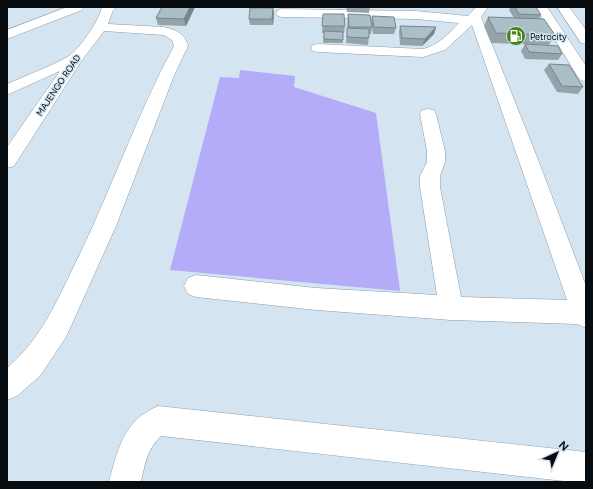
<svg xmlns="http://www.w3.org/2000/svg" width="593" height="489" viewBox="0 0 593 489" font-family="Figtree,sans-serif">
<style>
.green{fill:#b4abf9}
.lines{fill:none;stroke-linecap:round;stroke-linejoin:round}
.street-casing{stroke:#8e9ca9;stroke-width:1}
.secondary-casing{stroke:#8e9ca9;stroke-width:1}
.highway-casing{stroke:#8e9ca9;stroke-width:1}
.street{fill:#fff;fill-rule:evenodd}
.secondary{fill:#fff;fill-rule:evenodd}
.highway{fill:#fff;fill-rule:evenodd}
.wall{fill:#93a4ab}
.shaded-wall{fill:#78868b}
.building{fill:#abbfc7;stroke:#78868b}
.labels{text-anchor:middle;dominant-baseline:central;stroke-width:3;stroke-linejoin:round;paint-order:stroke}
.far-poi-label{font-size:9px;fill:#070c10;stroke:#d4e4f1;text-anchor:start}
.far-street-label{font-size:9px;fill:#070c10;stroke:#d4e4f1}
</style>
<rect width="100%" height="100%" fill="#d4e4f1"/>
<path class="green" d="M240,70L295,76L294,87L376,113L400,291L170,270L220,77L239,78Z"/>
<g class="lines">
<defs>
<path id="street" d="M102,7H114L108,24L164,27C176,30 185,33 188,46L175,73L116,226L66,337L40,376L17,396L7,400V368C38,342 55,306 72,270C109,197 135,118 174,46L172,40L164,35L104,31L82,60L14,166L7,168V147L60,71L7,95V84C27,75 50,67 69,56C79,50 100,19 102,7Z
M476,7H488L481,17L537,157L586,286V328L577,324L451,320L316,310L196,297L188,294L184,286L188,278L196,275L316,288L437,295L420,187V176L427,162V151L420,114L422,110L428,109L434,110L436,114L445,151V162L440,176V187L461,297L567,300L472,25L445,50L423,57L318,52L313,51L311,48L313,45L318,44L423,49C439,45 448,34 459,23L416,19L282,17L278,16L276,13L278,10L282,9L416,11L468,16Z
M158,406L586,452V482H573L161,436C147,449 145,464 141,482H109C118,449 123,421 158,406Z"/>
<path id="secondary" d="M67,7H84L82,10L7,39V30Z
M103,7H116C113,12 110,13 104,12L102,9Z"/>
<path id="highway" d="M535,7H547L586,66V82L581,80L578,77Z
M557,7H569L586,30V44L581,43Z"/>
</defs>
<use href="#street" class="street-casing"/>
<use href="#secondary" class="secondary-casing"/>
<use href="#highway" class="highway-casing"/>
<use href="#street" class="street"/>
<use href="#secondary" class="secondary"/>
<use href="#highway" class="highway"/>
</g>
<path class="wall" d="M162,7H195L186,26L158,25L156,18Z
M346,7H370L369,13L347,12Z
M509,7H536L541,15L539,18L555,35L549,45L491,43L484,26L488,17L514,18L509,10L510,8Z
M273,8L274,14L273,25H250L249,19Z
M323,14L345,26L344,33H343V43H323L324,33H322Z
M348,14L371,22L372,16L396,28L394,34H373L372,28L371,34H369L368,45L346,43Z
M400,26L436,27L434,34L422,46L400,45L399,32Z
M525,44L562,54L558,60L525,59L521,51Z
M549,64L583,87L578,94L557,92L544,70Z"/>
<path class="shaded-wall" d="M190,7H195L186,26L184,19Z
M273,8L274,14L273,25L272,19Z
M436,27L434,34L422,46L425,39Z"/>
<path class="building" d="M162,7H190L184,19L156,18Z
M515,7H536L541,15L519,14Z
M250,8H273L272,19H249Z
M323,14H344L345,26H322Z
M348,14L370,15L372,27H349Z
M372,16L394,17L396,28L374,27Z
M488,17L544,19L555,35L496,33Z
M400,26L436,27L425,39L402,38Z
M347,28L369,29V38L347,37Z
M324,31L343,32V40L324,39Z
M525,44L558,46L562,54L529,52Z
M549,64L569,65L583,87L562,86Z"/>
<defs>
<symbol id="fuel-disc" viewBox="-11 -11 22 22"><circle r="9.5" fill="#46821e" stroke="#d4e4f1"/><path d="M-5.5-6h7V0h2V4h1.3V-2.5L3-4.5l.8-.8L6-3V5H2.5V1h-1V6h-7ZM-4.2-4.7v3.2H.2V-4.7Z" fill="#fff"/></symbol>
</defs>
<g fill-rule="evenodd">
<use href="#fuel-disc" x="505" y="25" width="22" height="22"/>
</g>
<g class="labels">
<g class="far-poi-label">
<text x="530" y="36">Petrocity</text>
</g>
<g class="far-street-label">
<text transform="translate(58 85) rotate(-56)">MAJENGO ROAD</text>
</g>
</g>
<rect width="593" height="489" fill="none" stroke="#070c10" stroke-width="16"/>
<g transform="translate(557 453) rotate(44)" stroke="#d4e4f1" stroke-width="3" paint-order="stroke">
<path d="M0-3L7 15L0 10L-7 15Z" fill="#070c10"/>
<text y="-6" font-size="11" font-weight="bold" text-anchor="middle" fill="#070c10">N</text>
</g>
</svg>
